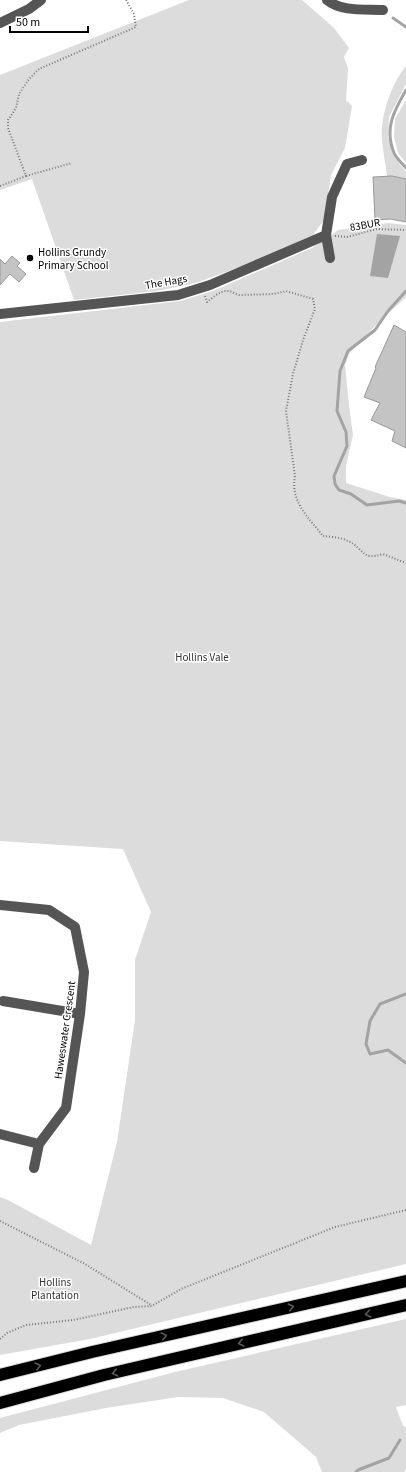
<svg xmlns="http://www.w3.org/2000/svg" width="406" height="1472" viewBox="0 0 406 1472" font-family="'Source Sans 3',sans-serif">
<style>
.green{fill:#dcdcdc}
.water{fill:#a3a3a3}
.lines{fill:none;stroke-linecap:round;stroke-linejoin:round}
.stream{stroke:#a3a3a3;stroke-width:3}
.building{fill:#c4c4c4;stroke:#999}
.highway-casing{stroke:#dbdbdb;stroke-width:14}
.path{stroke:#777;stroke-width:2;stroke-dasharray:1 2;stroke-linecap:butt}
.minor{stroke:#555;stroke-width:10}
.highway{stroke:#000;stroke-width:12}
.oneway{stroke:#595959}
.poi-dot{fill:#000;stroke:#fff;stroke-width:1.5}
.labels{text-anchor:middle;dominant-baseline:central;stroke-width:3;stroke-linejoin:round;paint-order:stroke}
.street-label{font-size:11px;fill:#000;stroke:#fff}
.poi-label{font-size:11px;fill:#000;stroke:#fff;text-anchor:start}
.park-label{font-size:11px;fill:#333;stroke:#fff}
</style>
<rect width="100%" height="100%" fill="#fff"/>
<path class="green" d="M189,0H302L334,28L349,48L344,57L348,69L346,100L352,106L345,148L331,175L324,220L313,235L245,265L196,283L157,291L74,300L32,179L0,190V75Z
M406,66V84L389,117L388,137L393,155L406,172V179L392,176L387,177C386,164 380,138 382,127C384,106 393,82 406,66Z
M406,100V163L398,153L394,137L395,119Z
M388,223L406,225V297L380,321L350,352L345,365L349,405L353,435L346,466V483L390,497L406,500V1264L90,1339L0,1355V1197L8,1200L91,1245L117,1142L135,1020V960L151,912L123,849L0,841V322L180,301L213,291L312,248L338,230Z
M406,1319V1405L396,1407L403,1426L406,1427V1469L404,1472H322L316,1457L264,1412L223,1398L178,1397L106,1408L19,1425L0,1433V1418L175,1372Z"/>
<path class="water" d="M377,234L400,236L388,278L370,276Z"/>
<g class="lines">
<path class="stream" d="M393,18L406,27
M406,90C394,111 384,128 394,153C396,158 402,163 406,168
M406,291L388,311L375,330L348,351L340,371L337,411L346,432L347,446L334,476L335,484L339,490L351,494L367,505L399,501L406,503
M406,994L380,1004L370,1021L366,1044L370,1054L388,1050L406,1063
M356,1472L358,1470L389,1458L400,1440"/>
</g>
<path class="building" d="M392,176L406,179V222L390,219L375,220L373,177Z
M12,256L20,263L17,266L26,274L19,282L10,274L0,285V259L5,264Z
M394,325L406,332V448L392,441L395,431L371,420L380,403L364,397L376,368L375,367Z"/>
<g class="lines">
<defs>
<path id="highway" d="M0,1375L92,1352L406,1281
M0,1403L104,1375L406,1305"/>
</defs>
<use href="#highway" class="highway-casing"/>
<path class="path" d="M26,176L72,163
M0,186L26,176L8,128V120L16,108L19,94L29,79L39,69L136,27L134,14L126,0
M335,236L347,237L377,229L406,230
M205,296L207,302C213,298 220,290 228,291C232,291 236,295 240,295L274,294L286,291L313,299L315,309L303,340L293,374L286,411L295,476C290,502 309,518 323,536C331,537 341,537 348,541C365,549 361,561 383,554L406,563
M0,1221L85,1264L151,1305
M0,1339L7,1333L26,1325L73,1320L134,1307L152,1306L181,1289L335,1227L406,1210"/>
<path class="minor" d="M327,0C341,12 366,9 383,10
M0,23L29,9L41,0
M330,258L326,235L332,197L347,164L362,160
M0,314L178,295L210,285L326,235
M0,905L49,910L75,927L84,972L80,1014L66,1108L39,1144L34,1168
M3,1001L80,1014
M0,1134L39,1144"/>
<use href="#highway" class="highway"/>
</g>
<defs><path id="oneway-chevron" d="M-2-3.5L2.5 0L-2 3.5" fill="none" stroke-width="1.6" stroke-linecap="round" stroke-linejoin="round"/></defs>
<g class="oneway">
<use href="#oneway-chevron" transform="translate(291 1307) rotate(-13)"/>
<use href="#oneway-chevron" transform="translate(368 1314) rotate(167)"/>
<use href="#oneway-chevron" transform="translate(164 1336) rotate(-13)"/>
<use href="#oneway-chevron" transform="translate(241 1343) rotate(167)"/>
<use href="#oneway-chevron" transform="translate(38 1366) rotate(-14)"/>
<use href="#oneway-chevron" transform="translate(115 1373) rotate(167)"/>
</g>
<circle class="poi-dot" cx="30" cy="258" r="4"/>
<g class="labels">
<g class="street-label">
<text transform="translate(365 225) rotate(-10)">83BUR</text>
<text transform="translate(166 282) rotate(-10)">The Hags</text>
<text transform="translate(65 1030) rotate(-82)">Haweswater Crescent</text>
</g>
<g class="poi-label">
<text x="38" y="252">Hollins Grundy<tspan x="38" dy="13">Primary School</tspan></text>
</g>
<g class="park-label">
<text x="202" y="657">Hollins Vale</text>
<text x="55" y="1282">Hollins<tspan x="55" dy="13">Plantation</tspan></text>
</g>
</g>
<path d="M10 26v6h78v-6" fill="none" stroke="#000000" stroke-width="2"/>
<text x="16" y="26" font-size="12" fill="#000000" stroke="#ffffff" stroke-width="3" paint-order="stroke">50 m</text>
</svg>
